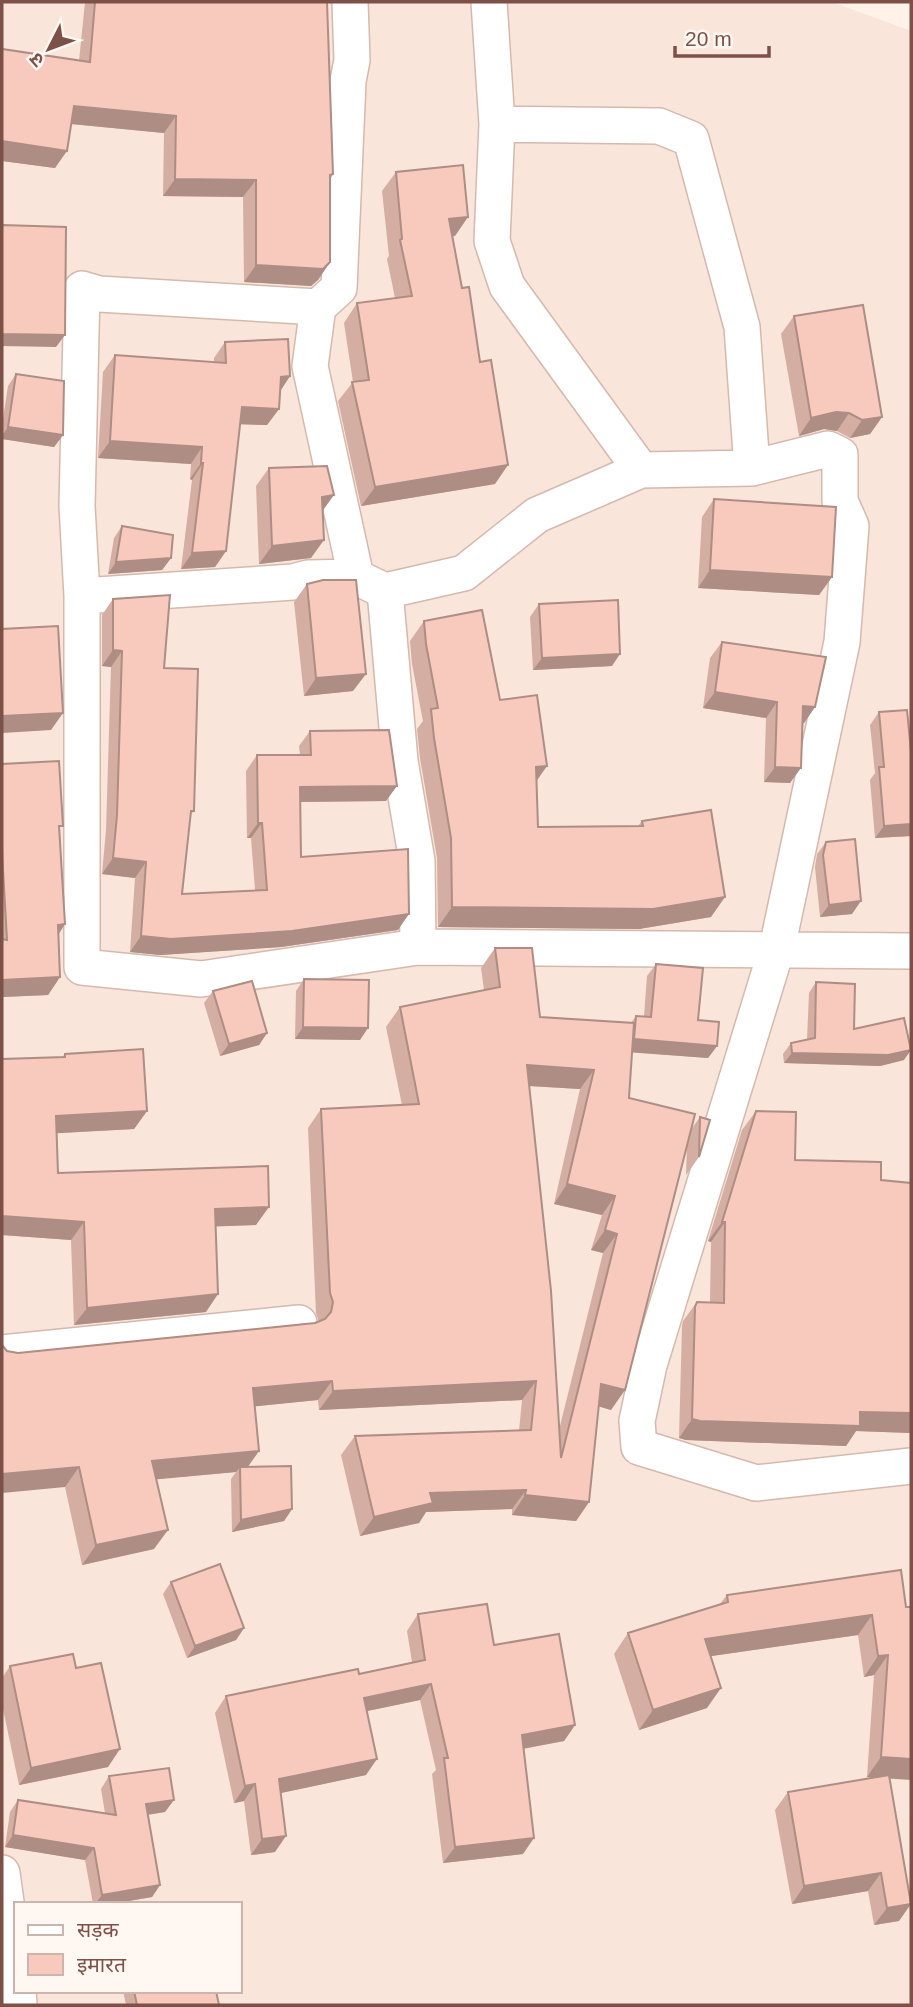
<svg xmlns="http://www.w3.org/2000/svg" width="913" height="2007" viewBox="0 0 913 2007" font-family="Arial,'Noto Sans Devanagari',sans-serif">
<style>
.residential{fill:#f9e5d9;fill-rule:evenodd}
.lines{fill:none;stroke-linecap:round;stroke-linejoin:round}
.minor-casing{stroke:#d5b9af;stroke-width:38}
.minor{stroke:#fff;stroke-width:35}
.wall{fill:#d4aea3;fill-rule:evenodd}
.shaded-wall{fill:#ad8d84}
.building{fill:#f7cabd;stroke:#ad8d84;stroke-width:2;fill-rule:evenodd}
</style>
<rect width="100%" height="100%" fill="#fff2e9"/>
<path class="residential" d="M2,2H832L911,31V2005H2ZM16,1904H240V1991H16Z"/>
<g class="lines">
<defs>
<path id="minor" d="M350,2L352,60L348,81L339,288L318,307L310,366L356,577
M489,2L497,124L492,241L507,286L641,470
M497,124L659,126L691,139L742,327L752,468
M318,307L99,294L82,289L77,506L82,596V967L201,979L418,947L911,951
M385,591L400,761L417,861L418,947
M82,596L293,582L308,578L356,577L385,591L464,573L537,515L641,470L752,468L828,449L840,455V501L851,526L842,642L777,948L649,1365L637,1421L639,1447L756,1483L911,1466
M2,1353L299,1323
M2,1873L16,1975
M18,1991L19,2005"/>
</defs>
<use href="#minor" class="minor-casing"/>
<use href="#minor" class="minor"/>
</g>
<path class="wall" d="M85,2H327L333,174L330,180V262L318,280L311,286L244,282L243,197L163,196L164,133L71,124L55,168L2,161V49L79,61Z
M396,172L455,236H453L495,484L361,506L338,401L353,382L344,323L357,303L395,298L387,259L389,256L382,191Z
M794,316L882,417L870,434L850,438L837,431L824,429L799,436L781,334Z
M225,342L290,376L280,391L279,409L267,425L240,424L226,551L215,567L181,569L192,480L190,479L191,464L98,458L103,372L115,355L214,362V358Z
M16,374L63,435L54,447L2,439V425L8,386Z
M269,468L323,511L311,558L259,564L256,486Z
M714,499L832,577L819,595L698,588L702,517Z
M122,526L171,558L162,570L108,574L114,538Z
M307,584L353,691L304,696L294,602Z
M113,599L164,668L194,811L191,814L182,894L255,890L251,838H247L246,771L257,755H300L299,746L310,731L386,801L300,802L301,857L398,930L281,947L160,955L130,952L135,878L102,874L106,830L111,667L102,666V615Z
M539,604L612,666L533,670L530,617Z
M424,621L500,700L537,781L538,827L638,826L642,821L711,917L639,929L438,927L437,858L420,758L417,729L423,721L412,664L410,641Z
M722,642L815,707L804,723H803L790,783L764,782L766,718L703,708L710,658Z
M879,712L911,752V836L875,838L870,780L875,773L870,725Z
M2,764L60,831L65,924L59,934L60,977L48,995L2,997Z
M826,842L852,914L820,917L815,867L817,854Z
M495,948L540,1017L631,1023L636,1016H644L647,976L656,964L717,1046L708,1058L632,1052L629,1098L690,1131L700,1117L699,1157L686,1175L687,1143L611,1410L598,1406L589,1502L576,1521L512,1515V1509L426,1512L419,1523L360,1536L341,1455L355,1436L519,1431L522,1400L319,1410L318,1400L255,1406L248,1467L292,1509L284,1521L232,1532L231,1479L236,1472L156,1479L154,1549L82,1565L65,1487L7,1351L18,1353L315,1323L319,1322L316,1313L308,1128L321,1109L402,1105L386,1027L400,1007L484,990L481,968ZM529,1086L580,1089L554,1204L602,1215L591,1250L603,1253L559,1430Z
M304,979L360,1040L295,1039L296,991Z
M816,982L854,1029L904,1060L880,1066L784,1063L783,1054L791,1043L807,1040L809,993Z
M213,991L267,1033L259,1045L220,1056L204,1003Z
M65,1054L147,1111L134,1129L56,1133L58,1173L256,1225L215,1226L206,1312L74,1325L71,1240L2,1235L62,1057Z
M756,1111L795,1160L881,1180L911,1183V1433L856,1431L846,1446L686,1440L679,1438L682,1326L683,1321L697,1302H710L711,1242L708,1241L742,1130Z
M901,1570L890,1779L899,1921L874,1925L868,1891L792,1904L775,1810L788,1792L876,1777H867L874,1675L864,1677L858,1635L711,1656L707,1708L639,1730L614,1654L628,1633L720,1604L727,1595Z
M171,1582L244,1628L236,1640L187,1658L163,1594Z
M418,1614L494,1645L575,1725L564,1741L523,1749V1854L443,1863L432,1774L436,1770L420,1700L367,1711L366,1775L280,1793L275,1852L251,1855L244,1801L234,1803L215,1713L226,1696L359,1674L412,1662L407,1631Z
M10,1666L108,1767L19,1785L2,1704V1678Z
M109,1776L165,1812L148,1815L160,1885L152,1897L111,1904H93L85,1860L5,1847L10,1812L18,1800L105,1813L101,1789Z
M123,1991H216L219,2005H126Z"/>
<path class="shaded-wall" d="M74,106L176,116L164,133L61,123Z
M2,141L67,151L55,168L2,161Z
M175,179L256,180L243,197L163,196Z
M468,217L455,236L436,238L449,219Z
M330,262L318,280L311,286L244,282L256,265Z
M2,334L65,335L56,347L2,346Z
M290,376L279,393L281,377Z
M242,407L279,409L267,425L231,424Z
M836,412L849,413L837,431L824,429L799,436L811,418Z
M882,417L870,434L850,438L862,420Z
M8,427L63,435L54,447L2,439V436Z
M110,441L202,447L191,464L98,458Z
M201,463H203L192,480L190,479Z
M508,465L495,484L361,506L375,487Z
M334,495L321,513L322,497Z
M324,540L311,558L259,564L272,546Z
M226,551L215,567L181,569L192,553Z
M171,558L162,570L108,574L116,562Z
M710,570L832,577L819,595L698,588Z
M113,650L122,651L111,667L102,666Z
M620,654L612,666L533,670L542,658Z
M366,674L353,691L304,696L316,678Z
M715,692L777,702L766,718L703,708Z
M803,706L815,707L804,723L792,722Z
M63,713L51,730L2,733V716Z
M547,766L533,786L536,767Z
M775,767L801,768L790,783L764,782Z
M397,786L386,801L289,802L300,787Z
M258,823H262L251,838H247Z
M911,824V836L875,838L884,826Z
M113,858L146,862L135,878L102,874Z
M725,897L711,917L639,929L438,927L452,907Z
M861,901L852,914L820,917L829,905Z
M409,914L398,930L281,947L160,955L130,952L141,936Z
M65,924L53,942L58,925Z
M60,977L48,995L2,997V980Z
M303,1027L368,1028L360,1040L295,1039Z
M267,1033L259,1045L220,1056L229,1044Z
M634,1039L717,1046L708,1058L626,1052Z
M911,1050L904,1060L880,1066L784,1063L792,1053Z
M527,1065L594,1070L580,1089L513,1085Z
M147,1111L134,1129L43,1134L56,1116Z
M567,1184L615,1196L602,1215L554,1204Z
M269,1207L256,1225L202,1227L215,1209Z
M2,1216L84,1222L71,1240L2,1235Z
M722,1222H725L711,1242L708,1241Z
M605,1230L617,1234L603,1253L591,1250Z
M218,1294L206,1312L74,1325L87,1308Z
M332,1381L318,1400L239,1408L253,1388Z
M536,1381L522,1400L319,1410L333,1391Z
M601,1384L625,1390L611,1410L587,1403Z
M860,1412L911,1413V1433L856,1431L846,1446L686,1440L679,1438L692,1419Z
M259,1451L245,1471L240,1467L236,1472L139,1481L152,1461Z
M79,1467L65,1487L2,1493V1474Z
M526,1490L512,1509L426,1512L419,1523L360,1536L374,1517L430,1493Z
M525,1495L589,1502L576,1521L512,1515Z
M292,1509L284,1521L232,1532L241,1520Z
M168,1530L154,1549L82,1565L96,1545Z
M872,1615L858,1635L691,1659L705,1639Z
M244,1628L236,1640L187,1658L195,1646Z
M888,1655L874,1675L864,1677L878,1656Z
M431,1684L420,1700L353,1714L364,1698Z
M721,1688L707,1708L639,1730L653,1710Z
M575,1725L564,1741L510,1751L522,1735Z
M120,1749L108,1767L19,1785L31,1768Z
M881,1757L911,1759V1780L867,1777Z
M377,1759L366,1775L267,1796L279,1779Z
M255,1784L244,1801L234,1803L245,1786Z
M174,1800L165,1812L138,1816L146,1804Z
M13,1835L94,1848L85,1860L5,1847Z
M286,1836L275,1852L251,1855L262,1839Z
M534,1838L523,1854L443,1863L455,1847Z
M881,1873L868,1891L792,1904L804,1886Z
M160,1885L152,1897L111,1904H95L102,1895Z
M911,1904L899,1921L874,1925L887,1908Z"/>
<path class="building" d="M95,2H327L333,174L330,175V262L323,269L256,265V180L175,179L176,116L74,106L67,151L2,141V49L90,62Z
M463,165L468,217L449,219L462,288L469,287L480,362L491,360L508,465L375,487L352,382L369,380L357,303L412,296L400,240L402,239L396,172Z
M2,225L66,227L65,335L2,334Z
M863,305L882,417L862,420L849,413L836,412L811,418L794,316Z
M288,339L290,376L281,377L279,409L242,407L226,551L192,553L203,463H201L202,447L110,441L115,355L226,363L225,342Z
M16,374L64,381L63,435L8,427Z
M327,466L334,495L322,497L324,540L272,546L269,468Z
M714,499L836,507L832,577L710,570Z
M122,526L173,535L171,558L116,562Z
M323,580H356L366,674L316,678L307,584Z
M170,595L164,668L198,669L194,811H191L182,894L267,890L262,823H258L257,755H311L310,731L389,730L397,786L300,787L301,857L408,849L409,914L292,931L171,939L141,936L146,862L113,858L117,815L122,651L113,650V599Z
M618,600L620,654L542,658L539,604Z
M482,610L500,700L537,695L547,766L536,767L538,827L643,826L642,821L711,810L725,897L653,909L452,907L451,838L434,738L431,709L438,708L426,644L424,621Z
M58,626L63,713L2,716V629Z
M722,642L826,657L815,707L803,706L801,768L775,767L777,702L715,692Z
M907,710L911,752V824L884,826L879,767H884L879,712Z
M59,761L63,826H59L65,924L58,925L60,977L2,980V939L7,940L2,852V764Z
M855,839L861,901L829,905L823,855L826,842Z
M495,948H532L540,1017L634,1023L629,1098L695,1114L625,1390L601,1384L589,1502L525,1495L526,1490L430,1493L433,1503L374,1517L355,1436L531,1430L536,1381L333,1391L332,1381L253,1388L259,1451L152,1461L168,1530L96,1545L79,1467L2,1474V1345L7,1351L18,1353L315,1323L325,1319L331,1312L333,1302L330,1293L321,1109L419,1104L400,1007L500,987ZM527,1065L594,1070L567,1184L615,1196L605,1230L617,1234L561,1458L551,1291Z
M656,964L703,968L698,1020L719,1022L717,1046L634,1039L636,1016L651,1017Z
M304,979L369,980L368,1028L303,1027Z
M252,981L267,1033L229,1044L213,991Z
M816,982L855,984L854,1029L904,1018L911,1050L888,1055L792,1053L791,1043L815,1038Z
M143,1049L147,1111L56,1116L58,1173L268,1166L269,1207L215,1209L218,1294L87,1308L84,1222L2,1216V1059L65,1057V1054Z
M756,1111L796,1112L795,1160L881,1162V1180L911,1183V1413L860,1412V1426L700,1421L692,1419L695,1307L697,1302L724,1303L725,1222H722Z
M700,1117L710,1120L699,1157Z
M291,1466L292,1509L241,1520L240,1467Z
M220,1564L244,1628L195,1646L171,1582Z
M901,1570L906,1607H911V1759L881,1757L888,1655L878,1656L872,1615L705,1639L721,1688L653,1710L628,1633L728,1602L727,1595Z
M487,1604L494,1645L559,1634L575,1725L522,1735L534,1838L455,1847L444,1758H448L431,1684L364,1698L377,1759L279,1779L286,1836L262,1839L255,1784L245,1786L226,1696L358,1669L359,1674L425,1660L418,1614Z
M73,1654L76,1668L101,1663L120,1749L31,1768L10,1666Z
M169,1768L174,1800L146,1804L160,1885L102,1895L94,1848L13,1835L18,1800L116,1815L109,1776Z
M889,1775L911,1904L887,1908L881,1873L804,1886L788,1792Z
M134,1991H216L219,2005H137Z"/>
<rect width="913" height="2007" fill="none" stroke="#7d5148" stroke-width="7"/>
<rect x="14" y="1902" width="228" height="91" fill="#fff7f1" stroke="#cbb5ad" stroke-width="2"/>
<rect x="28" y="1925" width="35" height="10" fill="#ffffff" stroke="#cbb5ad" stroke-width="2"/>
<text x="77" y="1937" font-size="21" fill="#7d5148">सड़क</text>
<rect x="28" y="1954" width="35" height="21" fill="#f7cabd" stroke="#cbb5ad" stroke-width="2"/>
<text x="77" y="1972" font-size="21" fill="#7d5148">इमारत</text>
<g transform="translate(49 49) rotate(228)" stroke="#fff7f1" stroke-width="5" paint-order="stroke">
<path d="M0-5L12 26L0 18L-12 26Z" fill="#7d5148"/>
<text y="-10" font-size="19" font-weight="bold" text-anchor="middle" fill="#7d5148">उ</text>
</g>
<path d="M675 46v10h94v-10" fill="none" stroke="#7d5148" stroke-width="3.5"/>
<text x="685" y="46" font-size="21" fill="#7d5148" stroke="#fff7f1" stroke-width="5" paint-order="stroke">20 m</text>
</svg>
